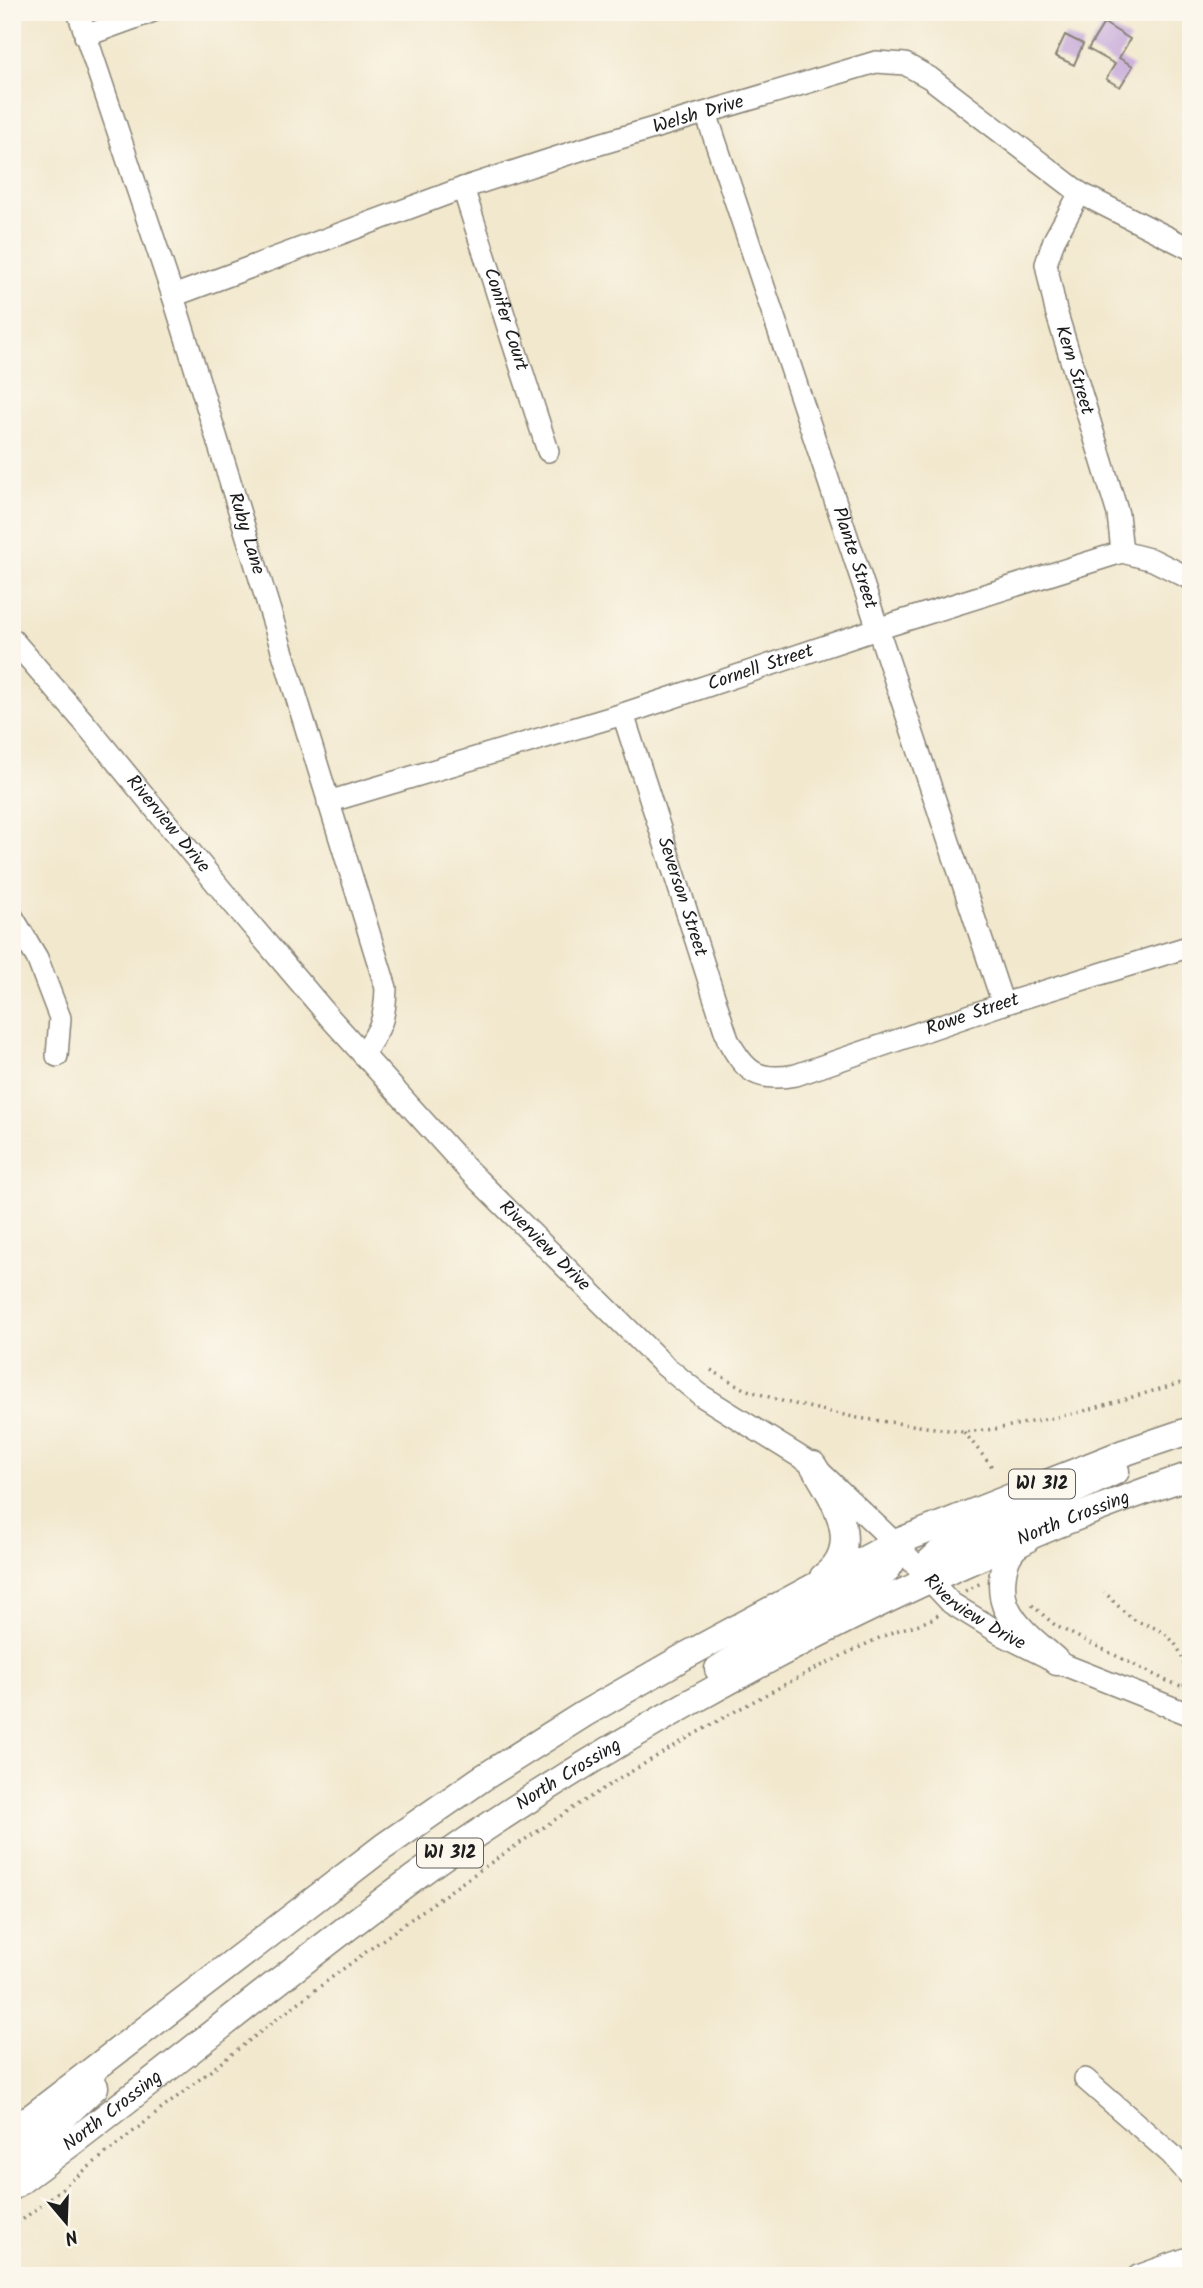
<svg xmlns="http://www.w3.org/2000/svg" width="1203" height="2288" viewBox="0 0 1203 2288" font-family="Kalam,sans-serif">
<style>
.building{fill:#c3a4d9}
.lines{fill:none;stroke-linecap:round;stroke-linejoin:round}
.minor-casing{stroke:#878275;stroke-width:24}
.major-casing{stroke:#878275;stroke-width:29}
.path{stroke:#878275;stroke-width:3.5;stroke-dasharray:2 5;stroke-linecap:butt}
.minor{stroke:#fff;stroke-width:21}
.major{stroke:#fff;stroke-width:26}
.labels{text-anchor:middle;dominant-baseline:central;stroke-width:6;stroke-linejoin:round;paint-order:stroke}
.shield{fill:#fbf7ec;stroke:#5f5e5a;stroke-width:2}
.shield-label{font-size:18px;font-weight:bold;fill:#1c1c1c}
.street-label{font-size:19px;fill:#1c1c1c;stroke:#fbf7ec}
</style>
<rect width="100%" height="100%" fill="#fbf7ec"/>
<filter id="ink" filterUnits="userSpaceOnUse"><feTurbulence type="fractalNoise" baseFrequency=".0143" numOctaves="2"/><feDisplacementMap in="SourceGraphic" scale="14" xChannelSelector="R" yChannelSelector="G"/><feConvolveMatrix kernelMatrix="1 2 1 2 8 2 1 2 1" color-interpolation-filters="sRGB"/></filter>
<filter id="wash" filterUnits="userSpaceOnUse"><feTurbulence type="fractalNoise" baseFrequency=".00686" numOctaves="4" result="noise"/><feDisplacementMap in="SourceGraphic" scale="28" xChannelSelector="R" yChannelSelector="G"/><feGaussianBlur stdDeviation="1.57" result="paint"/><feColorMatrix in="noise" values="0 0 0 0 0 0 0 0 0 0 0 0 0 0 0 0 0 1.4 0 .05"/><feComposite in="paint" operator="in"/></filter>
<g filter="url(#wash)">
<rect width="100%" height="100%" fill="#f2e8ce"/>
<g id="blocks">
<path class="building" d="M1104,23L1130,39L1119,58L1133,66L1120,87L1106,79L1115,64L1088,49Z
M1065,35L1083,44L1074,65L1055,56Z"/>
</g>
</g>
<g filter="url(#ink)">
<use href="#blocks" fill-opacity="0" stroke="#878275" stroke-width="2"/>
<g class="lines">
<defs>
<g id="minor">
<path id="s1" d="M78,12L173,296L386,988C385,1020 381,1028 363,1054"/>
<path d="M85,36L151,12"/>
<path id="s2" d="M706,113L1003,1004"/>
<path id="s3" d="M463,188L548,451"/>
<path id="s4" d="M1080,193L1054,240L1046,264L1056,311L1118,514L1122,552"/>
<path id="s5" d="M173,296L463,188L583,149L876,62L905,64L930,78L1080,193L1191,249"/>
<path id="s6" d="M12,639L83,721L225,894L331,1019L466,1168L665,1366L702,1396L813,1465L895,1543L951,1603L1003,1635L1057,1662L1191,1715"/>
<path id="s7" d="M623,714L728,1040C746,1073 758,1082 796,1075L1003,1004L1191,946"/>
<path id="s8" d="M328,802L623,714L877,629L1122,552L1153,560L1191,579"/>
<path d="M12,916L37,958L60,1018L57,1056"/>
<path d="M1085,2079L1171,2154L1191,2177"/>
<path d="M1138,2276L1191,2257"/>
</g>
<g id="major">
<path d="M813,1465C834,1499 865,1546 823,1577"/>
<path d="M1026,1540C1022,1542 1016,1545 1013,1549C1000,1564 999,1595 1008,1611C1018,1631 1041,1647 1057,1662"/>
<path d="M928,1579V1563L939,1553L1116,1471"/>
<path d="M718,1669L786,1626L882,1575C892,1565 895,1558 895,1543"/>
<path d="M12,2132L383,1847L481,1779L584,1714L687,1655L895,1543L1123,1453L1191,1430"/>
<path d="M12,2160L43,2136L95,2087"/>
<path id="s9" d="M12,2187C149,2088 278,1977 415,1877C503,1813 596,1756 691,1702C851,1612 1017,1534 1191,1475"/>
</g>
</defs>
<use href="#minor" class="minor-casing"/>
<use href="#major" class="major-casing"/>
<path class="path" d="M711,1370L744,1389L785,1402L858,1418L964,1432L995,1429L1077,1413L1191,1380
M964,1432L993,1468
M965,1591L983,1582
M1032,1605L1056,1626L1167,1681L1184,1687C1188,1664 1180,1642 1159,1630C1151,1625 1141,1624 1133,1619C1122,1611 1114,1601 1104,1592
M12,2228C205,2075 397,1918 606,1787C687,1737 770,1690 856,1649C871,1642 886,1634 902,1629C915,1625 927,1623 938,1615"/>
<use href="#minor" class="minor"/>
<use href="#major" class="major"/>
</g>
</g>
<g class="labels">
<g class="shield">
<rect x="1009" y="1469.5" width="66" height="29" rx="5"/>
<rect x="417" y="1838.5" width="66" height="29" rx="5"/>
</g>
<g class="shield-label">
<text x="1042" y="1484">WI 312</text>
<text x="450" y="1853">WI 312</text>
</g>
<g class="street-label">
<text stroke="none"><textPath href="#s5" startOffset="556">Welsh Drive</textPath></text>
<text stroke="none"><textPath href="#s3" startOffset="138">Conifer Court</textPath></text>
<text stroke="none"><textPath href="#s4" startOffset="189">Kern Street</textPath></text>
<text stroke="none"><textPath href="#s1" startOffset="548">Ruby Lane</textPath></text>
<text stroke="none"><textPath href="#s2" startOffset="469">Plante Street</textPath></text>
<text stroke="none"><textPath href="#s8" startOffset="453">Cornell Street</textPath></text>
<text stroke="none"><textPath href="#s6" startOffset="242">Riverview Drive</textPath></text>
<text stroke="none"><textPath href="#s7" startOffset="192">Severson Street</textPath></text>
<text stroke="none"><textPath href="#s7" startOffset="614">Rowe Street</textPath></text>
<text stroke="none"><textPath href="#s6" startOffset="808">Riverview Drive</textPath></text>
<text stroke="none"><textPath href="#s9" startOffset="1260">North Crossing</textPath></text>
<text stroke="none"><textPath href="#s6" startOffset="1376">Riverview Drive</textPath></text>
<text stroke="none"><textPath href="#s9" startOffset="693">North Crossing</textPath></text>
<text stroke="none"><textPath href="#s9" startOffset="126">North Crossing</textPath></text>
</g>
</g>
<rect width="1203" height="2288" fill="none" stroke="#fbf7ec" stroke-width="42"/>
<g transform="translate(66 2222) rotate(161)" stroke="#fbf7ec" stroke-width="5" paint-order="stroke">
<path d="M0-5L12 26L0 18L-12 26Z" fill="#1c1c1c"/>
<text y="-10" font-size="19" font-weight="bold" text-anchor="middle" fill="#1c1c1c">N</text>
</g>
</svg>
